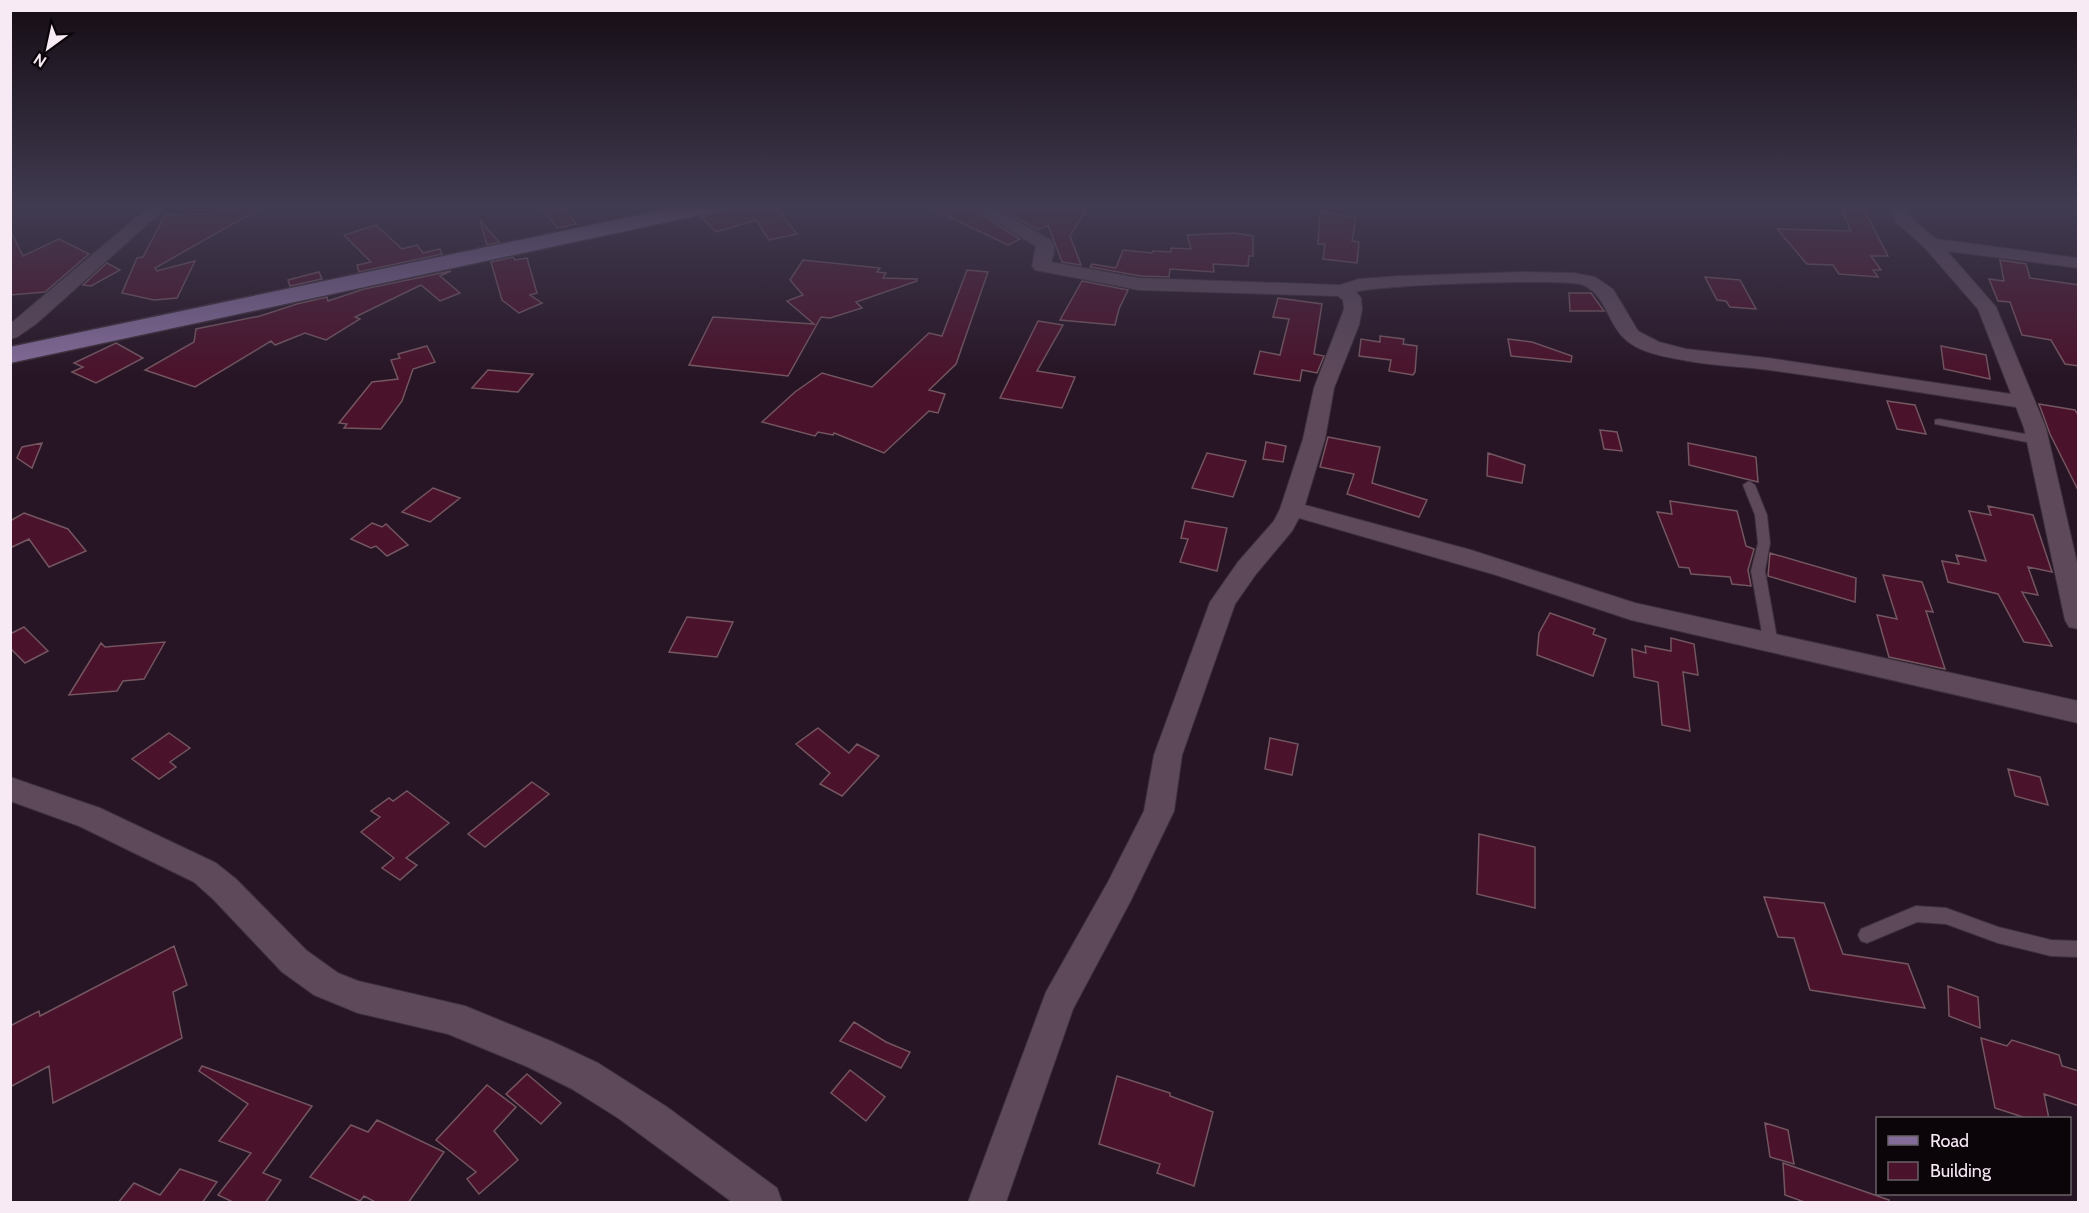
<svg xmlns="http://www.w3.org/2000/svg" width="2089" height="1213" viewBox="0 0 2089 1213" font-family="Cabin,sans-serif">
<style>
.building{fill:#4b122b;stroke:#73565f;stroke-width:1.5}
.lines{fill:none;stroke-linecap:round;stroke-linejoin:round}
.service-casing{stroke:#3d303c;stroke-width:2}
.minor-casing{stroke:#3d303c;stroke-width:2}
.primary-casing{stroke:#3d303c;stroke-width:3}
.service{fill:#5e495b;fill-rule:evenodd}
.minor{fill:#5e495b;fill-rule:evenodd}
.primary{fill:#846c9a;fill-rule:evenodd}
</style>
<rect width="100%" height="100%" fill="#271525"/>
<path class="building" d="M225,206H264L155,268L157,271L195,261L177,298L154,300L122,293L137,258L143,257L165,215L208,214Z
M541,206H563L576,224L557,228Z
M746,206H775L797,234L769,240L756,220L716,232L701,217Z
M926,206H967L1020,239L1008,245Z
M996,206H1088L1070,236L1081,265L1062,262L1048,225L1038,230Z
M1840,206L1863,208L1888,256H1871L1881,270H1873L1878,277L1839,274L1833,265L1807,264L1777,229L1851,231Z
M1320,211L1356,218L1352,241L1359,242L1357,263L1323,259L1325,244H1318Z
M480,220L499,242L487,245Z
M376,225L402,249L417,245L423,253L440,249L442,254L359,272L357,265L371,262L344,235Z
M10,230L23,256L59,239L89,254L45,292L10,295Z
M1235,233L1253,236V256H1249L1248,266L1213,264L1214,272L1170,269L1169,277L1141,276L1090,267L1092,264L1116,268L1123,250L1152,253L1153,251L1171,252V248L1191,249L1187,235Z
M513,257L515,260L527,258L537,293L530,295L542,303L519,313L502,300L491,262Z
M803,260L880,268L877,272L886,273L883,278L917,279V281L856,302L862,308L830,318L821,317L788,376L689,365L713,317L814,324L787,301L803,295L790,280Z
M2000,260L2026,264L2030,278L2079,285V366L2065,364L2051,340L2022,335L2010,302L1998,301L1989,279L2004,281Z
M107,263L120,270L91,286L83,285Z
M967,270L988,272L956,364L929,390L945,394L938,413L929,411L884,453L834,433L833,435L818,432L815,436L762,422L795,392L822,373L872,387L929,333L942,336Z
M451,271L440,276L460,293L440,301L421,285L355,317L360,319L326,340L305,333L275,345L271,341L195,387L145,370L194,342L196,329L260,316L297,304L327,297L328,301L364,289Z
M319,272L322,279L290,286L288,280Z
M1705,277L1740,280L1756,309L1730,307L1726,301L1717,300Z
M1082,281L1128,290L1119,309L1115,325L1060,320Z
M1569,293H1591L1604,311H1570Z
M1278,298L1322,304L1314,354L1324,356L1317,373L1302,370L1300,381L1254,374L1260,351L1280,355L1289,319L1273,317Z
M1038,321L1063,325L1037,371L1075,377L1062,408L1000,398Z
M1380,336L1404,339L1403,344L1417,346L1415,372L1413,375L1389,371L1391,360L1359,356L1361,339L1380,342Z
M1508,339L1532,342L1572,356L1571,362L1511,356Z
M116,343L143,358L96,383L72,372L83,367L74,363Z
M427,346L435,362L413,369L402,401L381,429L344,428L347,424L339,423L372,382L398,379L391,360L400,358L398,354Z
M1941,346L1986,355L1990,379L1944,369Z
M488,370L533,374L518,392L472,388Z
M1887,401L1915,405L1926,434L1897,429Z
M2039,404L2075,410L2079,416V492L2050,434Z
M1600,430L1617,432L1622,451L1604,449Z
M1328,437L1380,447L1372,483L1427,500L1419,517L1347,494L1354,474L1320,467Z
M1266,442L1286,446L1283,462L1263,459Z
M42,443L32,468L17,458L22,447Z
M1688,443L1756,457L1758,482L1689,465Z
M1207,453L1246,461L1233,497L1192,488Z
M1488,453L1525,465L1522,483L1487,476Z
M433,488L460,498L430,522L402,512Z
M1670,501L1737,511L1746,546L1754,549L1748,570L1751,586L1732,584L1730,577L1691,574L1689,568L1679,567L1657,512L1672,514Z
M1988,506L2033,515L2052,572L2028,567L2038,595L2022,592L2052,646L2024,642L1998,594L1948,582L1942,561L1959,564L1956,555L1986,561L1969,511L1991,515Z
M24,513L68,529L86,551L49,567L29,539L10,548V521Z
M1185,521L1227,528L1217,571L1180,562L1188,539L1181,538Z
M372,523L382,527L386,524L408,545L387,556L376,546L371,548L351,539Z
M1770,553L1856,578L1855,602L1768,576Z
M1883,575L1922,582L1933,612L1926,611L1945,669L1889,657L1877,615L1897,619Z
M1550,613L1595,629L1593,634L1606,639L1593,676L1537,655L1539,633Z
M687,617L733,622L717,657L669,652Z
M24,627L48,651L25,663L10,648V634Z
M1671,638L1694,644L1698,675L1683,672L1690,731L1662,725L1658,682L1634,677L1632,649L1646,653L1645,646L1671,651Z
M165,642L144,679L123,681L117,691L69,695L101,643L105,647Z
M818,728L849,753L857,744L879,756L842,796L820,784L830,773L796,744Z
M169,733L190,748L170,762L176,767L159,779L132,759Z
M1270,738L1298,744L1292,775L1265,769Z
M2008,769L2040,777L2048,805L2015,796Z
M532,782L549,794L485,847L468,834Z
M407,791L449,823L406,858L417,865L400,880L382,868L394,858L361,832L380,817L371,811L389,798L393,801Z
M1479,834L1535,847V908L1477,894Z
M1764,897L1824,903L1843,954L1908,964L1925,1008L1810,990L1794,938L1778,937Z
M174,946L187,985L173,992L182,1038L53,1103L49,1066L10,1087V1026L39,1011L40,1016Z
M1948,986L1978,997L1980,1028L1949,1016Z
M854,1022L886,1042L910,1052L901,1068L840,1041Z
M1981,1038L2007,1046L2012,1040L2059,1055L2062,1066L2079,1071V1106L2044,1094L2049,1119H2029L1995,1108Z
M202,1066L312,1106L263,1173L281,1180L265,1203H235L218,1195L251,1153L219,1141L248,1104L199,1071Z
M850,1070L885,1097L866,1121L831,1093Z
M527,1074L561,1103L541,1124L506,1094Z
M1117,1076L1170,1093V1096L1213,1112L1194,1186L1157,1173L1160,1164L1099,1144Z
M487,1085L516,1107L494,1131L518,1160L479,1194L467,1179L476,1172L436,1140Z
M377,1120L444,1152L408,1203H377L364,1196L360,1201L310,1177L351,1125L368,1132Z
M1765,1123L1788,1130L1794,1164L1770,1157Z
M1783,1163L1889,1200L1888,1203H1807L1785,1195Z
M180,1169L217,1182L202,1203H118L134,1183L160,1195Z"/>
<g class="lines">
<defs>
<path id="service" d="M1939,419L2037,436L2043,440L2037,444L1935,424V420Z
M1749,481L1755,485L1767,515L1770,543L1765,571L1778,644L1776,648H1766L1764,644L1751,571L1758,543L1755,515L1743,485Z
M1916,906L1946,908L1998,927L2051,940L2078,941V957L2051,956L1998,943L1946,924L1917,922L1867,943L1861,941L1858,935L1861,929Z"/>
<path id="minor" d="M150,206H168L36,324L17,337L10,339V324Z
M969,206H991L1051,240C1056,247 1054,255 1051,262L1139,278L1340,285L1359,279L1399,276L1521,272L1574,273L1595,277L1613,289L1638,331L1659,342L1686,349L1768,358L2011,394L1978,309L1925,248L1897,223L1889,206H1905L1910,217L1936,239L2078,258V268L1947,251L1996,307L2046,428L2078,567V629L2069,627L2065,620L2024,428L2016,407C1934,395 1851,381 1769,370C1740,366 1711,366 1683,360C1665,357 1637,352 1624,338C1607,322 1606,295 1583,285C1565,278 1376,285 1356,292L1361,298L1362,309L1359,325L1334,388L1325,439L1305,505L1471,550L1635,603L2078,701V723L1631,620L1496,575L1299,518L1292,531L1256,574L1235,604L1182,755L1174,811L1130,902L1073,1009L1006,1202H968L1046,992L1108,882L1144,811L1154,755L1210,602L1238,562L1274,521L1280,509L1303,439L1314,388L1344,309L1343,300L1338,296L1139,290L1035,270L1032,266L1036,246Z
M10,777L100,808L216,863L236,879L306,950L338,973L358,981L465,1006L553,1042L598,1063L667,1107L777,1188L782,1202H732L618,1118L572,1089L528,1067L448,1034L358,1013L314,995L282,972L213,899L194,882L79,826L10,801Z"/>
<path id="primary" d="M682,206H725L722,211L714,212L10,363V347Z"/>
</defs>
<use href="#service" class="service-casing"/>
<use href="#minor" class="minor-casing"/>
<use href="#primary" class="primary-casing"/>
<use href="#service" class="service"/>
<use href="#minor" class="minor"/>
<use href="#primary" class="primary"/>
</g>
<linearGradient id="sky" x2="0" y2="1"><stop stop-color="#150c14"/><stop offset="0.55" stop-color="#413b51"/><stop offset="1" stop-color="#413b51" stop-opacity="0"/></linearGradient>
<rect width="2089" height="376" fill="url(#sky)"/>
<rect width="2089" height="1213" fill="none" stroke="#f7eaf5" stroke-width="24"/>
<rect x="1876" y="1117" width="195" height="78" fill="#0b050a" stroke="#696168" stroke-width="1.5"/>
<rect x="1888" y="1136" width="30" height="9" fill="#846c9a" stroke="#696168" stroke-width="1.5"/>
<text x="1930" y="1147" font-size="18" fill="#f7eaf5">Road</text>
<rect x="1888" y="1162" width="30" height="18" fill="#4b122b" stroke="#696168" stroke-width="1.5"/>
<text x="1930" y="1177" font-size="18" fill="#f7eaf5">Building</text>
<g transform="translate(48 48) rotate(213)" stroke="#0b050a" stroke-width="4.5" paint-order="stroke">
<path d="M0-4.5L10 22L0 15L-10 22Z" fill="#f7eaf5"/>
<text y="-9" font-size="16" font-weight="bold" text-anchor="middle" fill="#f7eaf5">N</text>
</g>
</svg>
